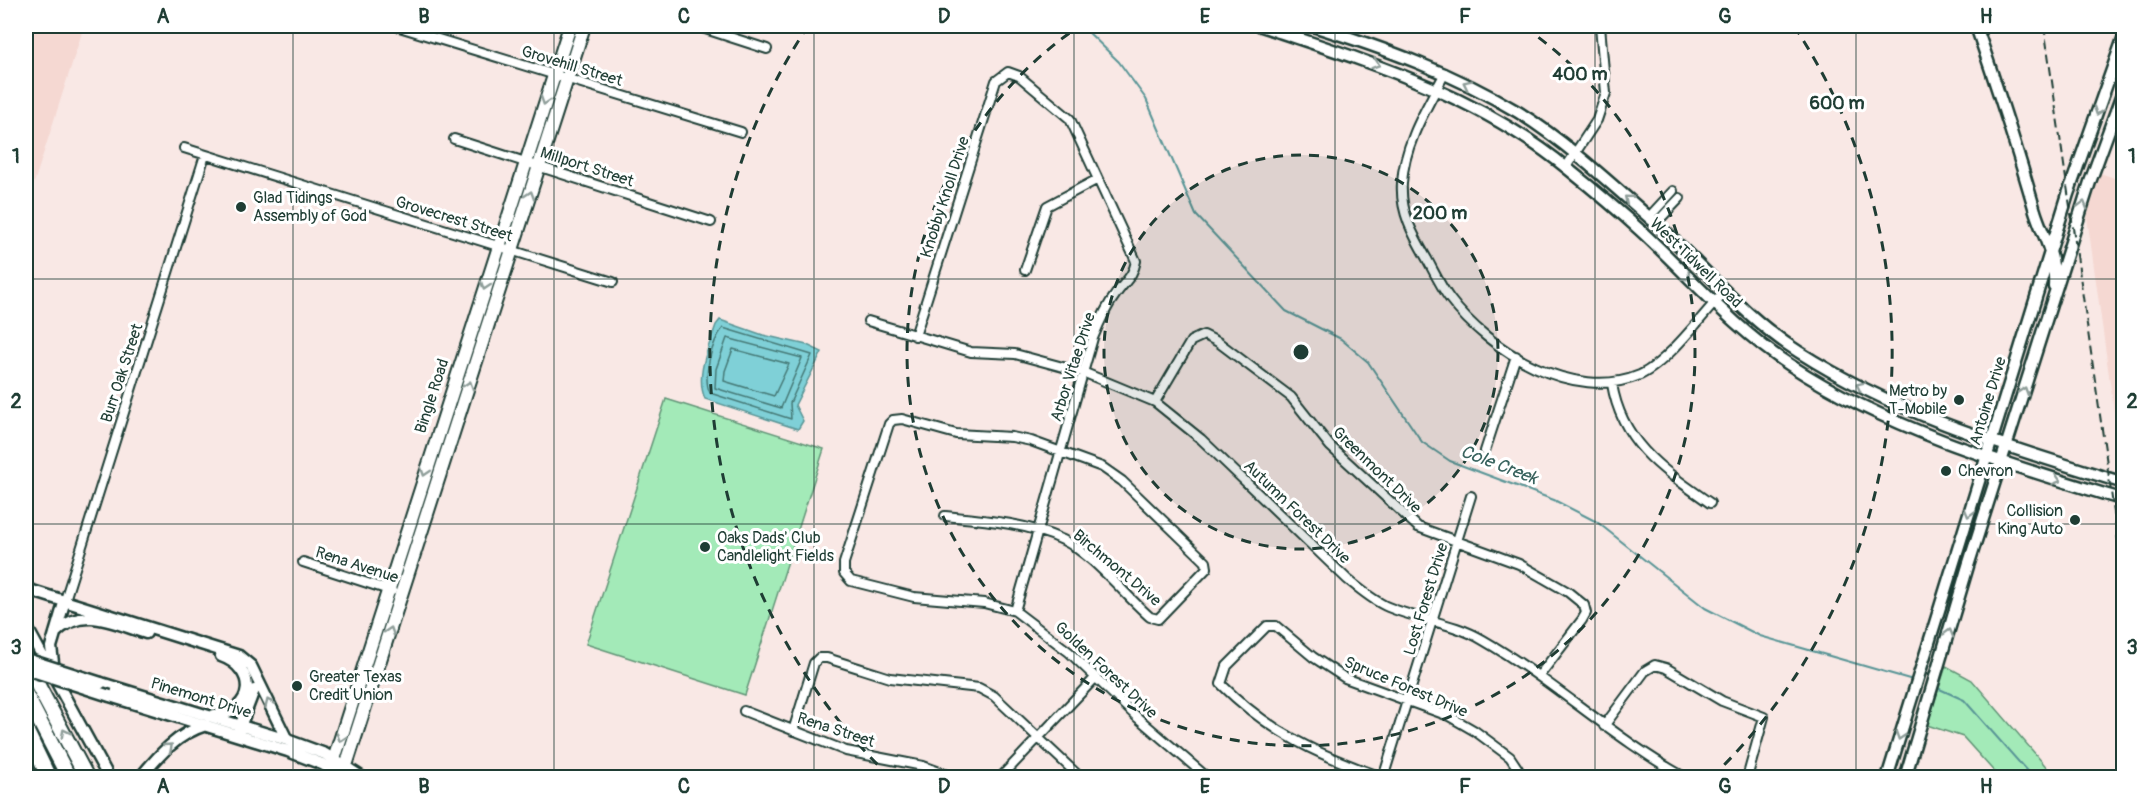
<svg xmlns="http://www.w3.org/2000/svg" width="2149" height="803" viewBox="0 0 2149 803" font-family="Pangolin,sans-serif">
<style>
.built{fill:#f5d8d2}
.green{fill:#a3eab8;stroke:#619476;stroke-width:1.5}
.water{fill:#7fd0d7;stroke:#599596;stroke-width:1.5}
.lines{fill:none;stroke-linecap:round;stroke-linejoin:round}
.shore{stroke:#457875;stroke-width:1.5}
.stream{stroke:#599596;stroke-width:2}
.street-casing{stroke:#1f3d34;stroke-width:12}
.secondary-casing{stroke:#1f3d34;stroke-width:15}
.primary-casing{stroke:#1f3d34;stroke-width:16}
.highway-casing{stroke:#1f3d34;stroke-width:18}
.street{stroke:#fff;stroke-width:8}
.secondary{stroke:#fff;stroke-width:10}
.primary{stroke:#fff;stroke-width:12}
.highway{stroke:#fff;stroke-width:14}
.rail{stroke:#1f3d34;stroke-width:2;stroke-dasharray:9 4.5;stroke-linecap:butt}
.secondary-bridge-casing{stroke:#1f3d34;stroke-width:15;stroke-linecap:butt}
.secondary-bridge{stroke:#fff;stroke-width:10}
.oneway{stroke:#8f9e9a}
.grid{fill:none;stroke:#1f3d34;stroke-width:1.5;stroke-opacity:0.55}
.ring{fill:none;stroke:#1f3d34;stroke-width:3;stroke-dasharray:10 8}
.poi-dot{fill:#1f3d34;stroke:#fff;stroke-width:2}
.labels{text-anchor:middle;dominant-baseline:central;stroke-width:6;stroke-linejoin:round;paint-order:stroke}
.street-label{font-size:16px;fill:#1f3d34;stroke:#fff}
.poi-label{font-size:16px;fill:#1f3d34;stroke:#fff;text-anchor:start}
.water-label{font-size:18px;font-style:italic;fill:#37625d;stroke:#fff}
.centre{fill:#1f3d34;stroke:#fff;stroke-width:3}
.ring-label{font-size:18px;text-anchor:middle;font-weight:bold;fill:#1f3d34;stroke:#fff;stroke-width:6;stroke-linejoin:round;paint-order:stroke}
.neatline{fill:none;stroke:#1f3d34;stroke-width:2}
.grid-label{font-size:20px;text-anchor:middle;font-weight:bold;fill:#1f3d34}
</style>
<rect width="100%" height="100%" fill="#f9e8e5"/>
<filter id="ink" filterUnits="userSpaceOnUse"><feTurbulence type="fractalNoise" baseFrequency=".0167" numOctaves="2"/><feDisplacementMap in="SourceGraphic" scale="12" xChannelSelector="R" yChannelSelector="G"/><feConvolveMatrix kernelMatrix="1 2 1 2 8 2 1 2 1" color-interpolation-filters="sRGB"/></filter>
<g filter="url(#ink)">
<path class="built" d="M26,26H84L26,208Z
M2100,173L2123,181V476L2087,217Z"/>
<path class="green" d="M666,399L824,449L745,695L586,644Z
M1946,666L1972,680L2055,777H1999L1963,737L1927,725Z"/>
<path class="water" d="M720,320L763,335L807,345L822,352L795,405L803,421L798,429L705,399C695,375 708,349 716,325Z"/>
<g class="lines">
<path class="shore" d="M723,328L812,355L790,403L791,419L710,393C702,377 712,341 723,328Z
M727,338L802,358L781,408L715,388L716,369Z
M733,349L789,364L774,396L724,381L725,371Z"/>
<path class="stream" d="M1082,26L1119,62L1146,99L1196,215L1286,311L1341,339L1368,362L1422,442L1450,461L1554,500L1597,522L1705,608L1760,636L1913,680
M1935,687L1964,700L2033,778"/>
<defs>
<path id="street" d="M396,26L741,132
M696,26L767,49
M1445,73C1427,107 1404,144 1402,183C1400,212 1413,235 1427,259C1434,272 1441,287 1450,299C1489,351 1574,403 1640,375C1668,362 1702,316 1724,292
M454,139L711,222
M184,148L613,282
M1566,167L1597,120L1606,93L1600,26
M1649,217L1673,191
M1656,223L1680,198
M1025,270L1047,206L1096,180
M868,321L971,352L1015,354L1085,373L1155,402L1201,439L1347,579C1360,589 1373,601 1388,607C1419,620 1455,623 1483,640C1554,681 1613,738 1686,778
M915,336L996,81L1008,72L1019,76L1070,119L1136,261C1133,277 1125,281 1116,294C1106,307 1099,323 1093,338L1015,611
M1612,384C1622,444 1663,470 1710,503
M1155,402L1191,341L1204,335L1218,342L1291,397L1330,446L1418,527L1519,564L1568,592L1584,605L1586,613L1582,620L1539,676
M1485,451L1516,356
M945,516C986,520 1026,523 1063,540C1091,553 1126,596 1150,617L1158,619L1207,568L1206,562L1122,481L1102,467L1031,441L1012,437L956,434L902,419L893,420L889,424L844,563V573L851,581L914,597L984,603L1015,611L1069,652L1138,718L1208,778
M303,562L392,591
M65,600L205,155
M744,711L846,751L923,766L956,778
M1604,726L1645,671L1655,665L1666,668L1722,701L1764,717L1747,778
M793,731L814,663L819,658H827L890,678L979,688L994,696L1081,778
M1000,778L1096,677
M1383,778L1471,496
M1385,778C1320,756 1270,733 1221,684L1227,666L1267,626H1276L1313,657L1345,678L1449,716L1475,731L1510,757L1518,769L1516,778"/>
<path id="secondary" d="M1261,26C1369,62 1478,95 1568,169C1593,189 1617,209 1641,231C1690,276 1733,328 1790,365C1891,431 2009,465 2124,500
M1313,26C1384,48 1453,73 1518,112C1566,142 1609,182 1651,219C1701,263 1742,316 1799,352C1899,416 2011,448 2124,483
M1976,26C1997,87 2017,148 2035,211C2044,239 2056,255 2054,286
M26,589L239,656L251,666L287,740
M26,626L109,778
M55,633C83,605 113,623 146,633
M54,670L51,647L65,600
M101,683L287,740L325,754L363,778
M110,696L288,751L322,764L346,778
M214,715C255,712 258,669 221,656
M238,732L254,690
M140,778C158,756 178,733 206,725
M1887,778L2068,194L2124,36
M1905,778L1968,566L2090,182L2124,89"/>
<path id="primary" d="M328,778L570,26
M342,778L584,26"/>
<path id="highway" d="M26,663L87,778
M26,695L69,778
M26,730L49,778"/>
</defs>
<use href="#street" class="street-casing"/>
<use href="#secondary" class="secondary-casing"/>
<use href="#primary" class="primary-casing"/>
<use href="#highway" class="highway-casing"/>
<use href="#street" class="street"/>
<use href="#secondary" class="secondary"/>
<use href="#primary" class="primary"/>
<use href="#highway" class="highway"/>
<path class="rail" d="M2044,26L2124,582"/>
<defs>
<path id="secondary-bridge" d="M26,659L101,683
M26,669L110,696"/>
</defs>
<use href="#secondary-bridge" class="secondary-bridge-casing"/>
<use href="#secondary-bridge" class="secondary-bridge"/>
</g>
<defs><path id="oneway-chevron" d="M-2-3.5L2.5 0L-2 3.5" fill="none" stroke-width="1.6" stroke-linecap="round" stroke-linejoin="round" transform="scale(1.5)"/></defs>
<g class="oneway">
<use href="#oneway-chevron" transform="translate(1376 64) rotate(17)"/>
<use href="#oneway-chevron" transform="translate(1467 84) rotate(-154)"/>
<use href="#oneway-chevron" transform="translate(545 101) rotate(108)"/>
<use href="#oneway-chevron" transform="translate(2098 111) rotate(109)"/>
<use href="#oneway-chevron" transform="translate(530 195) rotate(-72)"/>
<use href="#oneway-chevron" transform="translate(1628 199) rotate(-140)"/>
<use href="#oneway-chevron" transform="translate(2083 205) rotate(-74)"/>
<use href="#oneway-chevron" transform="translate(1687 277) rotate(45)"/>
<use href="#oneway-chevron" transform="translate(485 286) rotate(108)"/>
<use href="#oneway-chevron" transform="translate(469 385) rotate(-72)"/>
<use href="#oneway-chevron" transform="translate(1860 386) rotate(-154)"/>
<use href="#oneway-chevron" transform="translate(2024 391) rotate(-72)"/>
<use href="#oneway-chevron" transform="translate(425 472) rotate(108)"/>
<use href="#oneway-chevron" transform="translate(2057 480) rotate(17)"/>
<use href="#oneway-chevron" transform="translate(1969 513) rotate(106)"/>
<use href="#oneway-chevron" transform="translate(390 631) rotate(-72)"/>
<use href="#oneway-chevron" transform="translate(1949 633) rotate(-74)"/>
<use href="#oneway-chevron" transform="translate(269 703) rotate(-114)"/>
<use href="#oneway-chevron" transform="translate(65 733) rotate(-117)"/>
<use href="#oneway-chevron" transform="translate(1900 736) rotate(108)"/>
<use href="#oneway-chevron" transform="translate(341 738) rotate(108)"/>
<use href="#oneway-chevron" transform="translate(169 747) rotate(-41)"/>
</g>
</g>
<path class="grid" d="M293,26V778M554,26V778M814,26V778M1074,26V778M1335,26V778M1595,26V778M1856,26V778M26,279H2124M26,524H2124"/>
<circle cx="1301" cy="352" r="197" fill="#1f3d34" fill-opacity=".12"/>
<g class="ring">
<circle cx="1301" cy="352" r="197"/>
<path d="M1524 27A394 394 0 1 1 1078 27"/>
<path d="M890 777A591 591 0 0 1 808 26M1794 26A591 591 0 0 1 1712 777"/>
</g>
<g class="poi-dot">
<circle cx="241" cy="207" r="6"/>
<circle cx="1959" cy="400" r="6"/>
<circle cx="1946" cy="471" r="6"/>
<circle cx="2075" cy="520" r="6"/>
<circle cx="705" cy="547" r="6"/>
<circle cx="297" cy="686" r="6"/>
</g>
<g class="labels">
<g class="street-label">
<text transform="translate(572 66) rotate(17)">Grovehill Street</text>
<text transform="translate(587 167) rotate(18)">Millport Street</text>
<text transform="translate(945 197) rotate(-72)">Knobby Knoll Drive</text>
<text transform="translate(454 219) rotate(17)">Grovecrest Street</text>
<text transform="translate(1696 263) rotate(44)">West Tidwell Road</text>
<text transform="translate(1073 367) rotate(-72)">Arbor Vitae Drive</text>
<text transform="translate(122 373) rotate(-72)">Burr Oak Street</text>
<text transform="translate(432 396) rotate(-72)">Bingle Road</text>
<text transform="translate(1988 401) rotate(-73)">Antoine Drive</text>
<text transform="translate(1377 470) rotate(44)">Greenmont Drive</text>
<text transform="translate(1297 512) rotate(44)">Autumn Forest Drive</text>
<text transform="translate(357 565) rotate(18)">Rena Avenue</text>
<text transform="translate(1117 568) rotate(40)">Birchmont Drive</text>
<text transform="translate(1426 599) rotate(-73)">Lost Forest Drive</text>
<text transform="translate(1106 670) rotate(43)">Golden Forest Drive</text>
<text transform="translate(1406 687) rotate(23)">Spruce Forest Drive</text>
<text transform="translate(201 698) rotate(17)">Pinemont Drive</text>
<text transform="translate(836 730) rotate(18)">Rena Street</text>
</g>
<g class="poi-label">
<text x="253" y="198">Glad Tidings<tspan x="253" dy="18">Assembly of God</tspan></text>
<text x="1947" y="391" text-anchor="end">Metro by<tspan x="1947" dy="18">T-Mobile</tspan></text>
<text x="1958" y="471">Chevron</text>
<text x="2063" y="511" text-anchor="end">Collision<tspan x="2063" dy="18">King Auto</tspan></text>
<text x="717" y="538">Oaks Dads' Club<tspan x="717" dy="18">Candlelight Fields</tspan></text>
<text x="309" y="677">Greater Texas<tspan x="309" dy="18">Credit Union</tspan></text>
</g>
<g class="water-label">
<text transform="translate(1499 465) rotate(21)">Cole Creek</text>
</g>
</g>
<circle cx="1301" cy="352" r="9" class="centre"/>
<g class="ring-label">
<text x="1580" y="80">400 m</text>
<text x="1837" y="109">600 m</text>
<text x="1440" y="219">200 m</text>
</g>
<rect width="2149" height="803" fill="none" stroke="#fff" stroke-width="66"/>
<rect x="33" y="33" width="2083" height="737" class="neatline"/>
<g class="grid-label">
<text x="163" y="23">A</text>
<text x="424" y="23">B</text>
<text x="684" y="23">C</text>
<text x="944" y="23">D</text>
<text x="1205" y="23">E</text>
<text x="1465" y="23">F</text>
<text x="1725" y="23">G</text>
<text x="1986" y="23">H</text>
<text x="16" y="163">1</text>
<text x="2132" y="163">1</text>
<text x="16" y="408">2</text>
<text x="2132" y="408">2</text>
<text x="16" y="654">3</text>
<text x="2132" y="654">3</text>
<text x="163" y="793">A</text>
<text x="424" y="793">B</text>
<text x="684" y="793">C</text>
<text x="944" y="793">D</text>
<text x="1205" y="793">E</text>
<text x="1465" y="793">F</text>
<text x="1725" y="793">G</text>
<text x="1986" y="793">H</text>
</g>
</svg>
